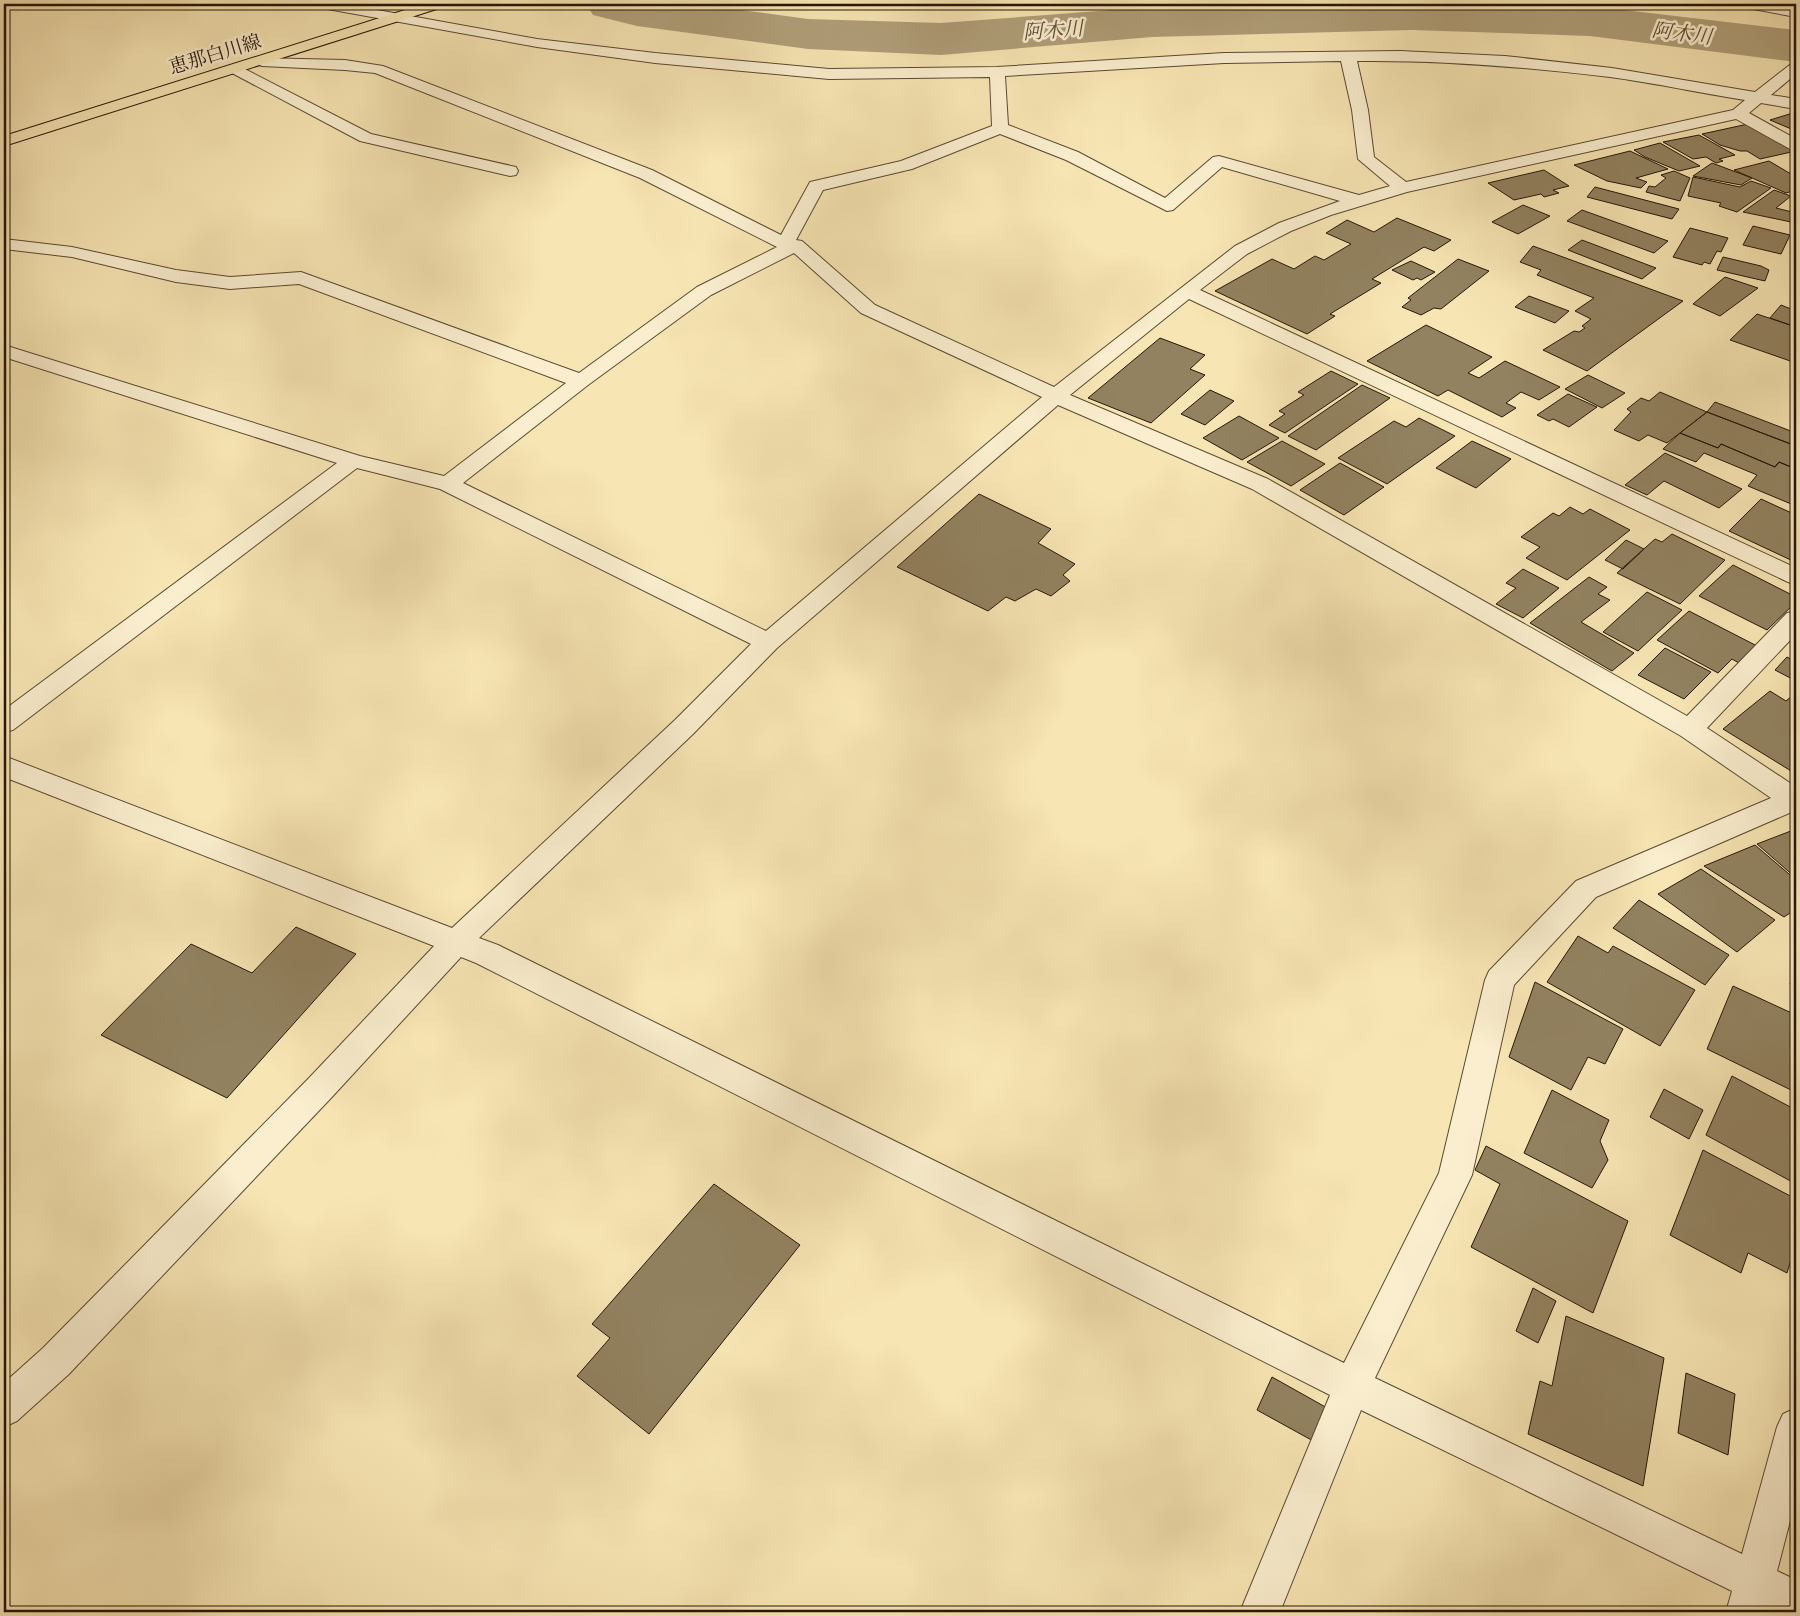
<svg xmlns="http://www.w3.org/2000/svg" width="1800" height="1616" viewBox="0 0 1800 1616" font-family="'EB Garamond','Noto Serif JP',serif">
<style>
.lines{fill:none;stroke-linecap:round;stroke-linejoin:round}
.river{fill:#b09f79;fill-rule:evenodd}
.building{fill:#928260;stroke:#251707}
.street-casing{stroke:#5a4a32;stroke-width:2}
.primary-casing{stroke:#251707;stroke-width:2}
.street{fill:#faeece;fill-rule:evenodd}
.primary{fill:#f7e5b3;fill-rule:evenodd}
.labels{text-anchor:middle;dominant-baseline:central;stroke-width:5;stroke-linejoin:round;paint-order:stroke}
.far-street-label{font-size:19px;fill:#251707;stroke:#faeece}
.far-water-label{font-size:20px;font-style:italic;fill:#5d4d35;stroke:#faeece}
</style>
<rect width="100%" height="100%" fill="#f7e5b3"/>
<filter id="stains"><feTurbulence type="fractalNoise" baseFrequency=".004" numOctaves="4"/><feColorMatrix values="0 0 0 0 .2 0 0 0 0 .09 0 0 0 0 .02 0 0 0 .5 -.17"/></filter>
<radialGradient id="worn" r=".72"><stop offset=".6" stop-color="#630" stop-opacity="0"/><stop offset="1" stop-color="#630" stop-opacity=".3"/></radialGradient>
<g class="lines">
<path class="river" d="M586,4H696L808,19L941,23L1152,7L1265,4H1530L1590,6L1796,30V62L1590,36L1412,30L1152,37L941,55L808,49L637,26L593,15Z"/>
</g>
<path class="building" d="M1796,112V131L1770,120Z
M1748,124L1796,151L1760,159L1747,151H1740L1720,145L1702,134Z
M1699,135L1735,155L1719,159L1723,161L1716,163L1706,157L1693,159L1663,142Z
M1660,143L1700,166L1679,171L1645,157L1634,150Z
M1630,151L1668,169L1636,178L1647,182L1641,188L1607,181L1574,165Z
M1769,161L1796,177V190L1786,193L1734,170Z
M1712,163L1752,178L1741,185L1693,176Z
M1544,170L1569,186L1553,190L1559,193L1544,197L1541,194L1514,200L1488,183Z
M1674,171L1690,178L1680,201L1646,192L1649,186L1655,187L1666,178L1661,175Z
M1693,177L1740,187L1751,181L1771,188L1737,212L1719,206L1721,203L1688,196Z
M1595,187L1679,209L1672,219L1587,197Z
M1774,190L1791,196L1776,208L1796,213V223L1743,212Z
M1523,205L1550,216L1518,234L1492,222Z
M1582,210L1668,241L1654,253L1567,221Z
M1397,218L1451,240L1434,251L1424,247L1372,279L1381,283L1330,314L1335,316L1307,334L1215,291L1272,259L1294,269L1315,256L1324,260L1351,244L1326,233L1347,220L1374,232Z
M1753,226L1790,235L1781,254L1743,245Z
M1690,228L1728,238L1721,252L1717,251L1710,264L1704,262L1702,265L1673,257Z
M1582,240L1656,268L1642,279L1568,250Z
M1533,246L1683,301L1587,371L1543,350L1574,331L1579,332L1585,328L1582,326L1591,319L1575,311L1594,298L1537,275L1541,270L1520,262Z
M1723,257L1761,266L1769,270L1765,281L1717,270Z
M1458,259L1489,271L1441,309L1434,308L1421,315L1402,307L1411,300L1408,298Z
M1411,261L1435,272L1421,280L1417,278L1413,280L1392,270Z
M1725,277L1758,288L1720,316L1693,304Z
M1529,296L1569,311L1555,323L1515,307Z
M1781,305L1796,311V327L1770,318Z
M1757,314L1796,327V363L1730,340Z
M1426,325L1492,357L1468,373L1479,378L1505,361L1560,387L1539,400L1521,392L1506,403L1516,408L1502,417L1448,390L1438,396L1367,361Z
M1160,338L1205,355L1190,369L1205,375L1151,423L1088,398Z
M1331,371L1358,384L1285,433L1269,425L1285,414L1279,411L1304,395L1298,392Z
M1588,375L1625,393L1602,408L1565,389Z
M1362,385L1390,398L1316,450L1288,436Z
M1210,390L1234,401L1205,425L1181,414Z
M1660,392L1707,412L1667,443L1648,435L1639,441L1614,430L1631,412L1627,409L1641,398L1649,401Z
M1568,394L1597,407L1569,427L1553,419L1549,421L1537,415Z
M1715,402L1796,433V446L1707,412Z
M1707,412L1796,446V469L1779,462L1775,467L1721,444L1718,448L1680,433Z
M1239,416L1279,438L1242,460L1203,438Z
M1419,418L1455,436L1387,484L1338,458L1394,421L1406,427Z
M1680,433L1718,448L1721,444L1775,467L1779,462L1796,469V506L1748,486L1757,475L1704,453L1696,462L1663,449Z
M1282,441L1325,464L1291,486L1247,462Z
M1472,441L1511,459L1476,488L1436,468Z
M1665,453L1742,489L1719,508L1664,481L1647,495L1625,485Z
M1340,463L1384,487L1344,515L1300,490Z
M979,494L1051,529L1038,543L1075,564L1063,575L1070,581L1051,596L1036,589L1015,601L1006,597L988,611L897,567Z
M1761,499L1796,515L1795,562L1729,531Z
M1570,507L1583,514L1590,509L1630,530L1567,580L1526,558L1540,547L1521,537L1553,513L1559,516Z
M1672,534L1725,560L1680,604L1617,573L1655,539L1662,542Z
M1626,540L1644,549L1623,569L1605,560Z
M1733,565L1796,597V602L1767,630L1699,596Z
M1523,569L1559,588L1523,618L1496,604L1516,588L1506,583Z
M1589,577L1607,587L1598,594L1610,600L1581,622L1634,653L1612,671L1530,623Z
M1647,592L1682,610L1638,651L1603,632Z
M1689,611L1757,646L1739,663L1732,659L1718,673L1657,640Z
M1665,648L1711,672L1684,699L1638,675Z
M1787,657L1796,662V681L1775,670Z
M1770,691L1786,701L1792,696L1796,699V774L1723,729Z
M1796,829V878L1757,844Z
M1755,845L1796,880V909L1784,917L1704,866Z
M1701,869L1775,920L1737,952L1658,894Z
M1639,900L1729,955L1705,985L1613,928Z
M296,927L356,954L227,1098L101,1035L191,944L252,973Z
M1578,936L1608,953L1613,946L1695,990L1660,1046L1547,982Z
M1796,967V987L1790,984Z
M1535,982L1623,1029L1605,1064L1588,1057L1571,1090L1509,1057Z
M1733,986L1796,1015V1075L1791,1090L1707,1049Z
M1732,1076L1796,1110V1184L1706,1135Z
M1664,1089L1703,1110L1689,1139L1650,1117Z
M1552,1090L1609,1120L1600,1141L1608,1160L1592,1188L1524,1153Z
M1486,1146L1628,1221L1593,1313L1471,1247L1500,1184L1475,1170Z
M1703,1150L1796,1199V1243L1787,1273L1748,1253L1741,1273L1670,1235Z
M714,1184L800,1245L649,1434L577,1376L610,1338L592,1324Z
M1533,1288L1556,1301L1538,1343L1516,1331Z
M1566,1316L1664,1358L1643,1486L1528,1434L1540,1381L1552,1386Z
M1686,1373L1735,1394L1728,1455L1678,1433Z
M1272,1377L1329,1409L1315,1442L1257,1410Z"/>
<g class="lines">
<defs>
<path id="street" d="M315,4H344L537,39L655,53L829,69L997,67L1224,53L1400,51L1505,56L1612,68L1755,92L1791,64L1796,62V74L1771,95L1796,99V109L1761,103L1749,113L1796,139V150L1790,149L1736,119L1407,192L1331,215L1291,231L1247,254L1200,290L1796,568V585L1788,582L1189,299L1070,395L1268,479L1687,716L1787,613L1796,611V634L1707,728L1796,787V811H1794L1596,897L1514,985L1472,1175L1375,1378L1742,1554L1777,1427L1783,1414L1796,1408V1498L1777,1571L1796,1580V1612H1775L1767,1608L1766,1612H1726L1732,1591L1361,1410L1280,1612H1240L1330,1395L476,963L461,957L331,1098L69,1374L17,1421L4,1427V1383L43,1348L309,1078L434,946L4,777V756L452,928L675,720L751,644L440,489L357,468L13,730L4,732V710L337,463L4,357V345L360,456L444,476L566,383L299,284L230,289L176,282L72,257L4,249V239L72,247L176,270L230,277L301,272L579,373L697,287L777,247L640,178L375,73L345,70L262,66L257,64L254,61L257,58L345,60L383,66L652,170L781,235L810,182L901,161L992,126L990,77L829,79L655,63L537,47L322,8L317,7ZM1341,61L1352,110L1358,159L1390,186L1359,195L1219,156L1213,157L1165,198L1078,152L1008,125L1005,76L1224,63ZM1357,61C1442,60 1526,67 1610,77C1655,83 1700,93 1745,100L1733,110L1406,182L1374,157L1368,110ZM1000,134L1066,160L1167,211L1173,210L1222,167L1340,201L1279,223L1235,246L1054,387L875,305L802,241L796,240L823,190L912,169ZM794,253L861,313L1042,397L766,631L463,483L588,385L711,295ZM1058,405L1252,489L1681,736L1771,798L1576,881L1489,971L1485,980L1439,1173L1344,1363L498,945L479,938L693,734L777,648Z
M1741,4H1770L1796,9V17L1748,8L1743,7Z
M235,64L371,134L516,167L518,171L516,175L510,176L360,141L230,72L227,69L230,66Z"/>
<path id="primary" d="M424,4H445L443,7L4,146V136Z"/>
</defs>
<use href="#street" class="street-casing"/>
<use href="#primary" class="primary-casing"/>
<use href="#street" class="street"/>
<use href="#primary" class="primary"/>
</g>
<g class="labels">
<g class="far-street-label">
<text transform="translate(215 54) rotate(-17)">恵那白川線</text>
</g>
<g class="far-water-label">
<text transform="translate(1053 30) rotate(-4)">阿木川</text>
<text transform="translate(1682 33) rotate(7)">阿木川</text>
</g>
</g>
<rect width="1800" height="1616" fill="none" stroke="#f7e5b3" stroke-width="20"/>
<rect x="5" y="5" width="1790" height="1606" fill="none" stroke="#251707" stroke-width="2.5"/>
<rect x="10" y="10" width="1780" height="1596" fill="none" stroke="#251707"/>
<rect width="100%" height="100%" filter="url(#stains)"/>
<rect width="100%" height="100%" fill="url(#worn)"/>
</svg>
